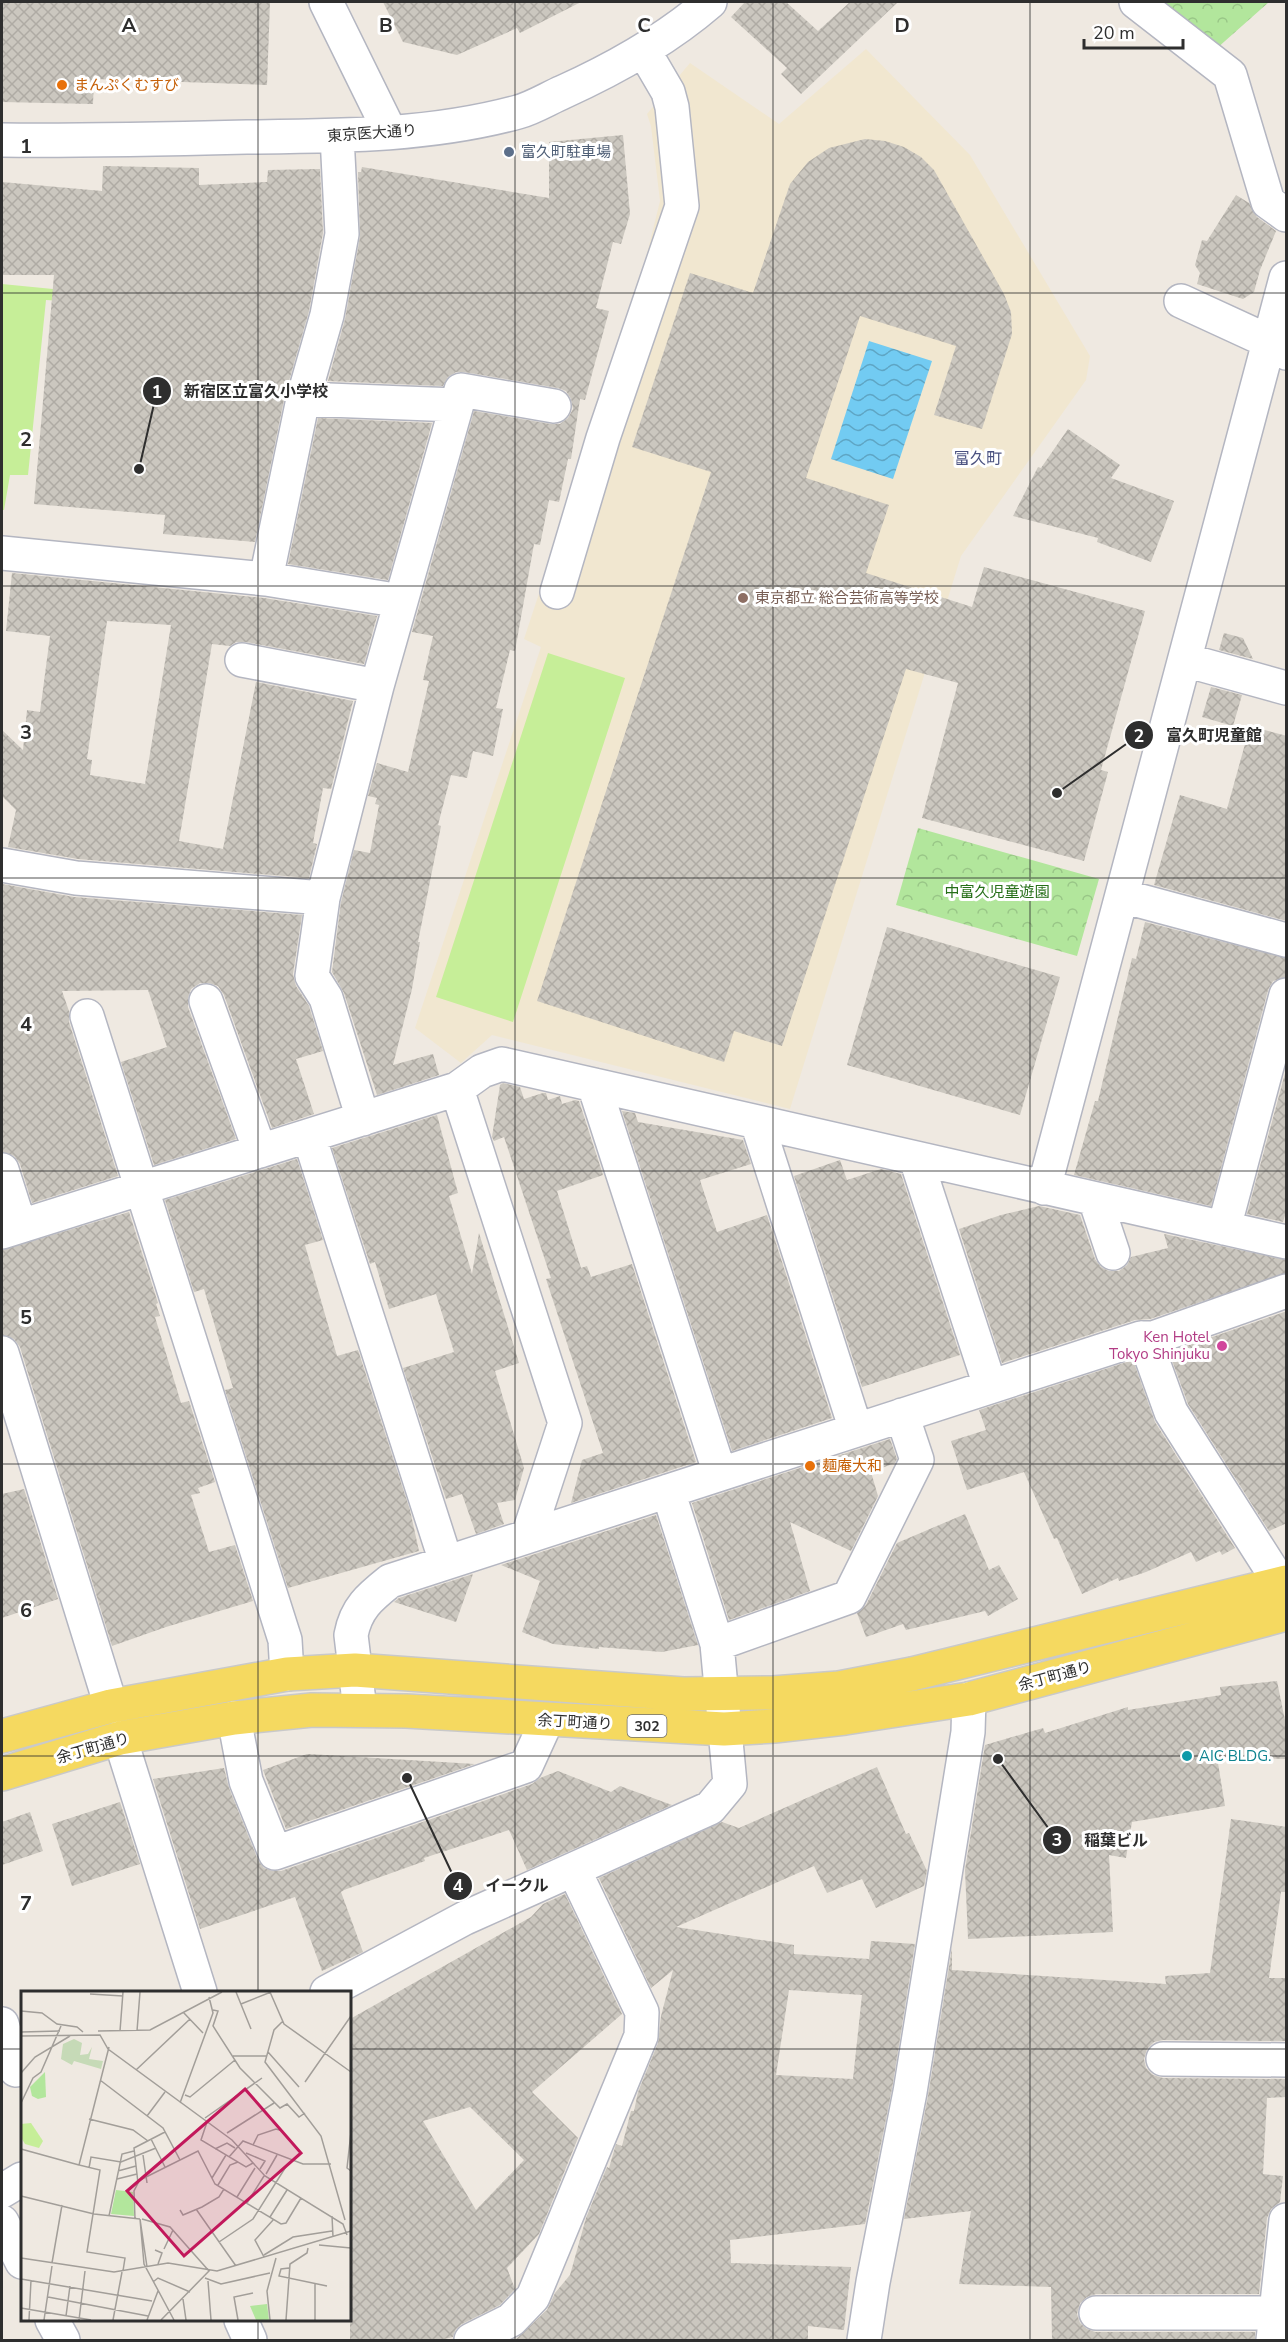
<svg xmlns="http://www.w3.org/2000/svg" width="1288" height="2342" viewBox="0 0 1288 2342" font-family="'Nunito Sans','Noto Sans JP',sans-serif">
<style>
.education{fill:#f1e7d0}
.park{fill:url(#park-crowns)}
.pitch{fill:#c6ee98}
.water{fill:url(#water-waves)}
.building{fill:url(#building-cross-hatch);fill-rule:evenodd}
.lines{fill:none;stroke-linecap:round;stroke-linejoin:round}
.minor-casing{stroke:#b4b6c1;stroke-width:36}
.major-casing{stroke:#c9c9c9;stroke-width:36}
.minor{stroke:#fff;stroke-width:33}
.major{stroke:#f5d960;stroke-width:33}
.grid{fill:none;stroke:#2e2e2e;stroke-width:1.5;stroke-opacity:0.55}
.food-dot{fill:#e8710a;stroke:#fff;stroke-width:2}
.service-dot{fill:#5c6f8a;stroke:#fff;stroke-width:2}
.education-dot{fill:#8d6e63;stroke:#fff;stroke-width:2}
.hotel-dot{fill:#d1479c;stroke:#fff;stroke-width:2}
.culture-dot{fill:#0f9aa8;stroke:#fff;stroke-width:2}
.labels{text-anchor:middle;dominant-baseline:central;stroke-width:6;stroke-linejoin:round;paint-order:stroke}
.shield{fill:#fff;stroke:#6d6d6d;stroke-width:1.5}
.shield-label{font-size:14px;font-weight:bold;fill:#2e2e2e}
.food-label{font-size:15px;fill:#c56008;stroke:#fff;text-anchor:start}
.street-label{font-size:15px;fill:#2e2e2e;stroke:#fff}
.service-label{font-size:15px;fill:#4e5e75;stroke:#fff;text-anchor:start}
.education-label{font-size:15px;fill:#785e54;stroke:#fff;text-anchor:start}
.park-label{font-size:15px;fill:#276f19;stroke:#fff}
.hotel-label{font-size:15px;fill:#b23c85;stroke:#fff;text-anchor:end}
.culture-label{font-size:15px;fill:#0d838f;stroke:#fff;text-anchor:start}
.neighbourhood-label{font-size:16px;fill:#4c5381;stroke:#fff}
.inset-road{fill:none;stroke:#a29e99;stroke-width:1.5}
.view{fill:#c2185b;fill-opacity:0.15;stroke:#c2185b;stroke-width:3}
.inset-edge{fill:none;stroke:#2e2e2e;stroke-width:3}
.grid-label{font-size:20px;text-anchor:middle;font-weight:bold;fill:#2e2e2e;stroke:#fff;stroke-width:6;stroke-linejoin:round;paint-order:stroke}
.leader{fill:none;stroke:#2e2e2e;stroke-width:2}
.callout-dot{fill:#2e2e2e;stroke:#fff;stroke-width:2}
.mark-label{font-size:18px;text-anchor:middle;font-weight:bold;fill:#fff}
.callout-label{font-size:16px;text-anchor:middle;font-weight:bold;fill:#2e2e2e;stroke:#fff;stroke-width:6;stroke-linejoin:round;paint-order:stroke}
</style>
<defs>
<pattern id="park-crowns" width="20" height="18" patternUnits="userSpaceOnUse" patternTransform="scale(1.5)"><rect width="20" height="18" fill="#b2e69c"/><path d="M2 6a3 3 0 1 1 6 0M12 15a3 3 0 1 1 6 0" fill="none" stroke="#99c687"/></pattern>
<pattern id="water-waves" width="16" height="10" patternUnits="userSpaceOnUse" patternTransform="scale(1.5)"><rect width="16" height="10" fill="#72cbf2"/><path d="M0 5q4-4 8 0t8 0" fill="none" stroke="#5ea5c4"/></pattern>
<pattern id="building-cross-hatch" width="8" height="8" patternUnits="userSpaceOnUse" patternTransform="scale(1.5)"><rect width="8" height="8" fill="#cbc7bf"/><path d="M0 0l8 8M0 8l8-8" fill="none" stroke="#afaba4"/></pattern>
</defs>
<rect width="100%" height="100%" fill="#efe9e1"/>
<path class="education" d="M866,49L970,155L1090,356L1086,380L961,556L790,1109L492,1035L461,1063L415,1028L541,647L524,639L588,445L646,258L660,201L651,126L647,114L690,63L779,124Z"/>
<path class="park" d="M1156,2H1269L1216,49Z
M918,828L1099,879L1077,956L896,905Z"/>
<path class="pitch" d="M2,284L63,290V301L46,300L28,475H10L4,510H2Z
M548,653L625,678L513,1022L436,997Z"/>
<path class="water" d="M869,341L932,361L893,479L831,459Z"/>
<path class="building" d="M2,2H270L267,85L94,79L93,104L2,102Z
M383,2H581L520,33L517,28L457,55L403,42Z
M745,2H786L818,31L850,2H898L801,94L781,74L787,68L731,17Z
M623,135L630,214L621,244L613,242L596,308L609,311L585,400L580,399L571,459H568L559,502L549,500L540,545L534,544L515,651L510,650L496,708L503,709L493,756L473,751L467,778L451,775L438,825L441,826L418,942H420L412,989L393,1065L433,1054L439,1075L377,1095L344,993L332,972L341,902L354,850L370,853L379,805L375,804L377,798L368,796L377,763L408,772L429,681L423,680L433,636L412,632L474,411L551,424H560L568,418L573,409L571,399L566,391L558,388L464,372H456L448,377L443,386L328,381L345,319L360,237L358,172H361L362,167L549,198V142Z
M865,139L885,141L904,147L921,157L934,170L1004,294L1011,312L1012,334L982,429L934,415L956,346L860,316L806,478L889,505L866,573L972,607L984,567L1145,611L1101,770L1108,772L1084,861L922,818L958,683L906,669L782,1046L734,1031L724,1062L537,1001L711,472L632,447L690,273L753,293L790,184L808,162L829,148Z
M103,166L199,168V185L267,182L268,170L320,169L323,233L309,311L285,395L255,542L163,534L165,515L34,504L54,275H2V182L102,191Z
M1236,195L1249,203L1257,217L1276,231L1260,270L1254,292L1243,299L1197,284L1200,273L1195,265L1202,240L1207,241Z
M318,418L432,423L388,580L288,564Z
M1068,429L1120,465L1111,478L1174,501L1151,562L1097,542L1098,538L1013,516L1038,467L1041,468Z
M12,573L264,598L377,616L364,664L246,642H236L230,646L212,644L179,841L223,849L256,682L353,701L331,789L323,788L313,843L317,844L309,878L78,859L8,847L16,810L2,796V730L23,750L27,710L40,712L50,636L6,631ZM107,621L171,625L145,784L90,775L92,760L87,759Z
M1224,633L1243,638L1253,659L1219,650Z
M1211,687L1242,695L1233,726L1202,717Z
M1250,726L1287,736V921L1154,885L1180,795L1227,809Z
M2,884L74,897L302,915L293,974L296,986L309,1006L323,1051L296,1059L314,1114L272,1128L224,995L218,986L209,983H200L191,989L188,998V1007L236,1139L154,1165L121,1062L167,1047L148,990L62,991L69,1011V1022L118,1176L32,1203L20,1164L14,1156L2,1152Z
M1145,922L1287,958V977L1273,981L1268,990L1211,1206L1074,1175L1095,1101H1098L1132,958L1136,959Z
M887,927L1060,977L1020,1115L847,1065Z
M1287,1066V1209L1283,1222L1247,1214Z
M503,1083L520,1087L524,1099L543,1093H546L548,1100L560,1096L562,1104L575,1100L579,1101L603,1175L557,1191L581,1268L587,1266L591,1277L632,1264L696,1462L571,1503L582,1460L603,1453L546,1279L551,1278L504,1137L494,1141L492,1137L500,1085Z
M622,1111L635,1113L638,1122L743,1140L751,1164L700,1180L717,1232L767,1215L832,1418L732,1451Z
M437,1115L458,1193L449,1196L472,1274L479,1233L519,1363L495,1371L524,1468L515,1500L497,1503L504,1524L476,1534L462,1494L446,1499L403,1368L454,1352L436,1294L389,1309L375,1262L370,1264L332,1148Z
M297,1159L323,1240L305,1245L337,1356L358,1350L410,1510L419,1551L288,1588L225,1390L233,1388L204,1289L194,1292L165,1200Z
M840,1160L847,1180L881,1169L901,1174L960,1355L862,1387L794,1176Z
M1039,1206L1080,1215L1095,1259L1101,1267L1109,1271H1119L1127,1265L1131,1257L1168,1248L1164,1234L1287,1260V1273L1150,1319L1135,1320L1002,1363L959,1229L1001,1215Z
M129,1212L158,1303L156,1304L160,1316L155,1317L181,1403L189,1401L215,1482L198,1488L200,1493L191,1495L209,1552L235,1545L253,1601L166,1627L112,1646L20,1347L14,1339L2,1335V1250Z
M1287,1311V1523L1269,1531L1188,1404L1169,1352Z
M1133,1360L1155,1422L1235,1548L1222,1555L1220,1551L1196,1562L1191,1552L1146,1572L1119,1581L1118,1578L1082,1594L1057,1538L1054,1539L1024,1472L967,1490L951,1441L986,1430L979,1410Z
M890,1439L897,1459L895,1463L871,1472L878,1496L851,1551L790,1522L810,1591L729,1620L692,1503Z
M24,1489L58,1599L2,1618V1494Z
M965,1514L989,1570L999,1565L1018,1599L988,1616L985,1611L906,1630L903,1624L866,1637L857,1613L866,1605L897,1543Z
M656,1515L698,1645L662,1652L599,1647V1649L553,1644L522,1632L540,1581L501,1565Z
M473,1574L456,1622L394,1602L399,1598Z
M1277,1681L1287,1730V1759L1217,1757L1225,1806L1132,1822L1126,1858L1109,1855L1113,1932L968,1939L965,1870L985,1745L1043,1728L1045,1733L1128,1707V1710L1221,1695L1220,1687Z
M307,1754H309L475,1764L286,1829L263,1770Z
M877,1767L906,1834L909,1833L927,1871L924,1886L876,1908L862,1879L827,1893L814,1866L676,1927L794,1945V1954L869,1959L871,1941L915,1944L892,2089L865,2224L730,2240L731,2263L851,2267L844,2330L808,2326V2340H515L547,2310L555,2293L570,2275L586,2218L607,2167L609,2168L616,2144L622,2146L631,2111H634L638,2092L658,2043L661,2016L673,1970L651,1988L599,1878L722,1822L739,1828ZM789,1990L862,1995L853,2079L776,2075Z
M224,1768L229,1788L258,1860L264,1868L272,1871H281L532,1784L540,1778L558,1771L611,1792L620,1786L672,1805L527,1870L509,1830L424,1858L425,1861L344,1890L341,1892L363,1952L322,1971L295,1897L200,1929L153,1779Z
M120,1802L140,1864L72,1886L52,1824Z
M30,1812L43,1851L2,1865V1822Z
M1231,1819L1287,1827V1892H1281L1269,1978H1287V2041L1163,2040L1154,2042L1147,2049L1144,2059L1146,2068L1153,2075L1163,2078L1286,2079L1287,2097L1267,2098L1263,2174L1283,2176L1280,2202L1271,2209L1267,2218L1259,2294H1096L1087,2297L1080,2303L1077,2314L1080,2323L1087,2329L1095,2332H1255V2340H1052L1051,2287L959,2284L971,2211L904,2219L928,2096L952,1948V1970L1166,1984L1165,1976L1210,1973Z
M565,1894L622,2014L532,2092L578,2138L539,2234L507,2268L515,2289L500,2305L462,2324L456,2329L453,2337L440,2340H350V2019L531,1917L543,1904ZM470,2107L524,2160L476,2210L423,2121Z"/>
<g class="lines">
<defs>
<path id="minor" d="M326,2L390,132
M1136,2L1230,75L1268,202L1286,215
M2,140C83,141 165,139 247,137C338,136 430,136 518,112C533,108 549,98 563,92C616,68 666,40 710,2
M1181,301L1270,342L1286,353
M303,399L456,405
M2,553L266,579L401,601
M266,579L303,399L327,315L342,234L337,136
M557,592L603,438L682,206L672,107L668,92L644,51
M242,660L377,686
M1185,660L1286,688
M2,865L76,878L323,898
M1122,896L1286,940
M206,1001L260,1151
M87,1016L285,1640L287,1674
M594,1085L720,1474
M457,1089L565,1423L528,1536
M363,1119L326,998L312,976L323,898L377,686L461,390L554,406
M757,1122L856,1430
M309,1136L446,1562
M916,1159L990,1386
M2,1170L20,1226
M1044,1188L1286,278
M1095,1199L1113,1253
M1224,1228L1286,995
M2,1232L457,1089L482,1071L502,1064L1286,1242
M1141,1338L1148,1348L1171,1412L1280,1583
M2,1353L111,1706
M717,1644L849,1597L917,1460L902,1415
M360,1710L351,1635C356,1608 370,1597 390,1581L1141,1338H1153L1286,1291
M234,1718L246,1781L275,1853L526,1766L547,1720
M120,1738L200,1992
M327,1992L465,1918L710,1808L730,1784L717,1644L668,1491
M2,2024L16,2070L22,2068
M1163,2059L1286,2060
M2,2191L22,2179
M2,2222L22,2262
M1096,2313H1275
M52,2320L63,2340
M241,2320L250,2340
M471,2340L511,2320L533,2297L641,2036L642,2012L574,1870
M864,2340L873,2282L910,2092L968,1732L969,1699
M1273,2340L1286,2220"/>
<path id="major" d="M2,1736L111,1706L287,1674L355,1670L683,1694L773,1693L839,1688L912,1674L1286,1582
M2,1774L120,1738L234,1718L312,1710L406,1711L724,1729L774,1726L845,1718L969,1699L1286,1614"/>
</defs>
<use href="#minor" class="minor-casing"/>
<use href="#major" class="major-casing"/>
<use href="#minor" class="minor"/>
<use href="#major" class="major"/>
</g>
<path class="grid" d="M258,2V1992M515,2V2340M773,2V2340M1030,2V2340M2,293H1286M2,586H1286M2,878H1286M2,1171H1286M2,1464H1286M2,1756H1286M2,2049H22M350,2049H1286M258,2320V2340"/>
<g class="food-dot">
<circle cx="62" cy="85" r="6"/>
<circle cx="810" cy="1466" r="6"/>
</g>
<circle class="service-dot" cx="509" cy="152" r="6"/>
<circle class="education-dot" cx="743" cy="598" r="6"/>
<circle class="hotel-dot" cx="1222" cy="1346" r="6"/>
<circle class="culture-dot" cx="1187" cy="1756" r="6"/>
<g class="labels">
<rect class="shield" x="627.5" y="1715" width="39" height="22" rx="4.5"/>
<g class="shield-label">
<text x="647" y="1726">302</text>
</g>
<g class="food-label">
<text x="74" y="85">まんぷくむすび</text>
<text x="822" y="1466">麺庵大和</text>
</g>
<g class="street-label">
<text transform="translate(372 133) rotate(-4)">東京医大通り</text>
<text transform="translate(1055 1676) rotate(-15)">余丁町通り</text>
<text transform="translate(575 1722) rotate(3)">余丁町通り</text>
<text transform="translate(93 1748) rotate(-16)">余丁町通り</text>
</g>
<g class="service-label">
<text x="521" y="152">富久町駐車場</text>
</g>
<g class="education-label">
<text x="755" y="598">東京都立 総合芸術高等学校</text>
</g>
<g class="park-label">
<text x="997" y="892">中富久児童遊園</text>
</g>
<g class="hotel-label">
<text x="1210" y="1337">Ken Hotel<tspan x="1210" dy="17">Tokyo Shinjuku</tspan></text>
</g>
<g class="culture-label">
<text x="1199" y="1756">AIC BLDG.</text>
</g>
<g class="neighbourhood-label">
<text x="978" y="459">富久町</text>
</g>
</g>
<g transform="translate(21 1991)">
<rect width="330" height="330" fill="#efe9e1"/>
<path d="M24,81L25,106L17,108L11,105L9,96Z" fill="#b2e69c"/>
<path d="M53,48L61,52L59,64L67,63L71,56L68,68L82,70L80,78L53,70L51,74L40,68L42,53Z" fill="#c6dab7"/>
<path d="M95,199L112,201L113,225L90,223ZM246,313L248,329H235L229,315Z" fill="#b2e69c"/>
<path d="M10,132L22,150L18,157L4,153L1,148L0,133Z" fill="#c6ee98"/>
<path class="inset-road" d="M215,1L230,38M249,1L263,33L330,81M69,3L102,5M220,13L250,1M192,19L197,20L192,35L219,77L259,117L266,113L278,126L284,122M0,20L21,22L36,33L56,36L62,41M162,21L182,42M262,30L253,39L244,71L300,145L324,229M77,40L129,39L201,1M99,40L102,1M116,40L119,1M0,41L39,40M0,45L79,44L87,58L211,149L244,185L322,233L326,244M88,56L58,174L79,179L66,261L104,267L102,280M247,61L278,96M212,65H246M115,79L169,28M0,82L14,66L49,45M79,89L142,137L159,169M284,91L330,25M164,104L169,106L214,69M0,112L12,87L20,81L40,35M159,112L192,22L188,6M126,125L144,101M184,127L241,87M68,128L112,139L127,150M186,131L180,149L225,176L232,172M330,141L326,177L330,180M206,142L253,112M130,148L144,176M232,154L237,144L255,138L262,140M0,158L58,174M194,158L206,152L214,157M225,162L244,170L239,178M122,164L126,192M208,166L222,150L282,173H310M68,177L70,166L100,171L135,157M97,180L115,175M245,183L256,164M191,187L205,164M96,188L116,183M117,190L177,160L194,193L260,233L265,232L280,207M197,194L209,174L217,171M0,205L73,223L119,228M216,206L234,177M226,212L243,185M175,218L215,275M159,219L162,224L181,216L198,206L203,198M88,225L101,163L113,160M311,225L312,246M249,226L266,199M114,228L113,200L117,192L113,157L144,141M121,228L149,236L188,280L140,329M198,251L232,228L266,174M298,254L330,257M143,258L152,239M134,259L141,262L137,273M243,264L272,246L311,240M243,266L234,249L253,228M0,267L93,281L147,272L196,280L330,240M31,272L41,214M126,276L119,228L123,273L153,329M268,277L260,278L258,285L306,295M184,287L200,293L249,282M0,288L131,310M187,290L190,329M132,291L137,287L169,301M294,293V329M27,306L127,325M162,308L165,329M0,317L70,329M45,325L49,295M8,329L10,289M23,329L31,275M58,329L64,280M92,329L101,281M126,329L137,300M217,329L213,306L232,302M249,329L246,300L255,267M265,329L269,273L286,262L287,257"/>
<path class="view" d="M224,98L280,162L163,265L106,200Z"/>
<rect width="330" height="330" class="inset-edge"/>
</g>
<g class="grid-label">
<text x="129" y="32">A</text>
<text x="386" y="32">B</text>
<text x="644" y="32">C</text>
<text x="902" y="32">D</text>
<text x="26" y="153">1</text>
<text x="26" y="446">2</text>
<text x="26" y="739">3</text>
<text x="26" y="1031">4</text>
<text x="26" y="1324">5</text>
<text x="26" y="1617">6</text>
<text x="26" y="1910">7</text>
</g>
<path class="leader" d="M139 469L157 391M1057 793L1139 735M998 1759L1057 1840M407 1778L458 1886"/>
<g class="callout-dot">
<circle cx="139" cy="469" r="6"/>
<circle cx="1057" cy="793" r="6"/>
<circle cx="998" cy="1759" r="6"/>
<circle cx="407" cy="1778" r="6"/>
<circle cx="157" cy="391" r="15"/>
<circle cx="1139" cy="735" r="15"/>
<circle cx="1057" cy="1840" r="15"/>
<circle cx="458" cy="1886" r="15"/>
</g>
<g class="mark-label">
<text x="157" y="398">1</text>
<text x="1139" y="742">2</text>
<text x="1057" y="1846">3</text>
<text x="458" y="1892">4</text>
</g>
<g class="callout-label">
<text x="256" y="397">新宿区立富久小学校</text>
<text x="1214" y="741">富久町児童館</text>
<text x="1116" y="1846">稲葉ビル</text>
<text x="517" y="1891">イークル</text>
</g>
<rect width="1288" height="2342" fill="none" stroke="#2e2e2e" stroke-width="6"/>
<path d="M1084 39v9h99v-9" fill="none" stroke="#2e2e2e" stroke-width="3"/>
<text x="1093" y="39" font-size="18" fill="#2e2e2e" stroke="#ffffff" stroke-width="4.5" paint-order="stroke">20 m</text>
</svg>
